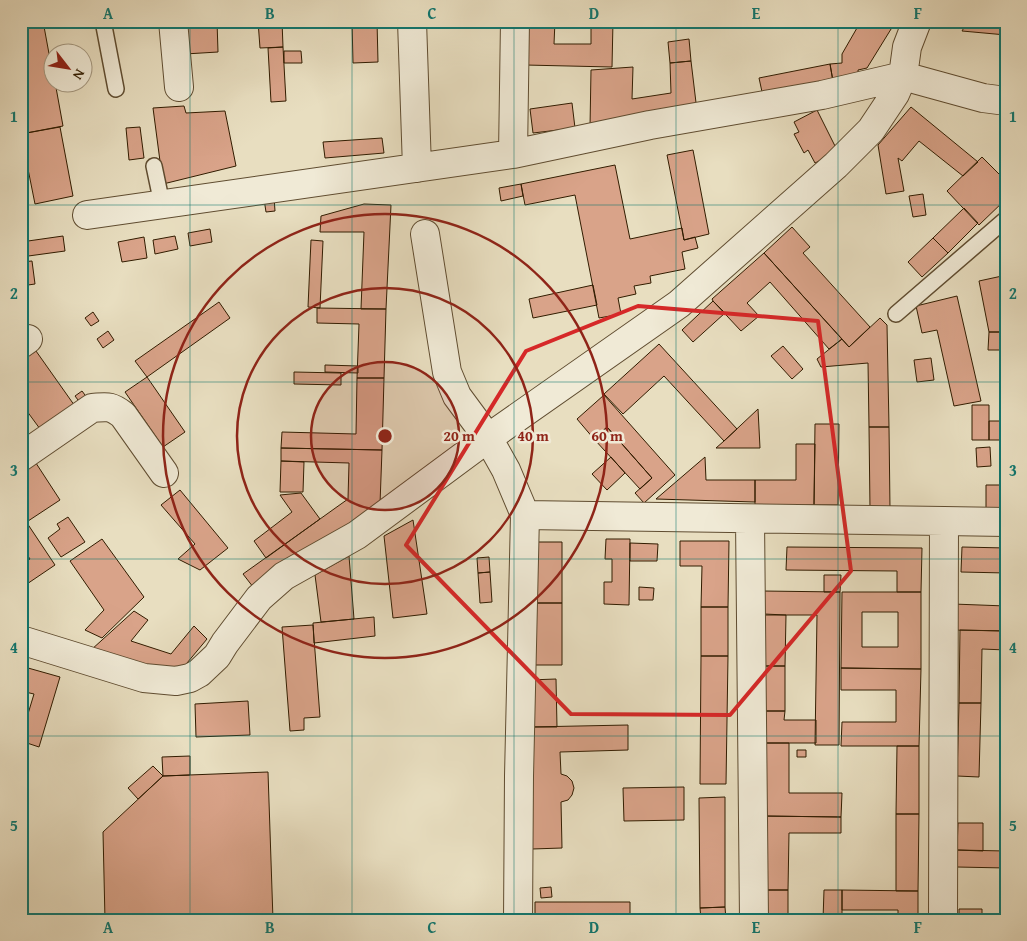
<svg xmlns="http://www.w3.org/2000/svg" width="1027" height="941" viewBox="0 0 1027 941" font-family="'Gentium Book Plus',serif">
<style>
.building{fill:#d9a389;stroke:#311c00;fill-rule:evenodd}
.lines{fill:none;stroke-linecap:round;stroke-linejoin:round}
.lane-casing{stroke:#5f4c30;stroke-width:18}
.street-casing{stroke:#5f4c30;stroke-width:30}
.lane{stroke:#f0ead6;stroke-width:15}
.street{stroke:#f0ead6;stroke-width:28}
.marked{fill:none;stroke:#d62828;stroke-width:4;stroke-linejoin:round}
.grid{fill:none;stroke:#0f766e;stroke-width:1;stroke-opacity:0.55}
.ring{fill:none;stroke:#8f2418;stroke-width:2.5}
.centre{fill:#8f2418;stroke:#f0ead6;stroke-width:2.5}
.ring-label{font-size:15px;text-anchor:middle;font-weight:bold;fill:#8f2418;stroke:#f0ead6;stroke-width:5;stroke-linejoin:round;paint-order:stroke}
.neatline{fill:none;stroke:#0f766e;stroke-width:2}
.grid-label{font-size:16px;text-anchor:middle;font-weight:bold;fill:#0f766e}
</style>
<rect width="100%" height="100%" fill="#e8dec0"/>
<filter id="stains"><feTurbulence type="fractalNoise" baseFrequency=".004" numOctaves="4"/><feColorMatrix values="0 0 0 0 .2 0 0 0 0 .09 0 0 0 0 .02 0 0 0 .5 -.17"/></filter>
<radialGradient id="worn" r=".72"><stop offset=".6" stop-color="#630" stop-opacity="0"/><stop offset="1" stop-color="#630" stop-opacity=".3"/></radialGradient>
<path class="building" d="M21,21H43L52,70V82H55L63,126L21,134Z
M183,21H217L218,52L185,54Z
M258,21H282L283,47L260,48Z
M352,21H377L378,62L353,63Z
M525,21H555L554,44H591V21H613L612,67L525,65Z
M861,21H896L867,68L858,70L859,81L834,87L830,64L842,63V54Z
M968,21H1006V35L962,31Z
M689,39L691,61L670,63L668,42Z
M283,47L286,101L271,102L268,48Z
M284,51H301L302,63H284Z
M691,61L697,111L590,127L591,70L633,67L632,99L671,93L670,63Z
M830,64L834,87L764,101L759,78Z
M572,103L575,128L533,133L530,109Z
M184,106L186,113L225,111L236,166L163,184L153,108Z
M911,107L978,162L963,176L919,141L902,161L898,158L904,191L886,194L878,145Z
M817,110L838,152L815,163L808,150L804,153L794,134L799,132L794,122Z
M60,127L73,196L35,204L21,134Z
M140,127L144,158L129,160L126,128Z
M382,138L384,153L325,158L323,142Z
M693,150L709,234L684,240L667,155Z
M982,157L1006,181V199L979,225L947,191Z
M615,165L630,239L682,228L684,240L695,237L698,248L682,252L685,269L650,276L651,283L634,286L636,294L618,298L621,314L599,318L575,195L525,205L521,184Z
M521,184L523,196L501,201L499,188Z
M923,194L926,215L913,217L909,196Z
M274,197L275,211L266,212L264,199Z
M364,204L391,205L386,309H361L364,232H320L321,216Z
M964,208L978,223L948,253L933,238Z
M792,227L810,247L803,253L870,327L849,347L764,253Z
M210,229L212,242L190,246L188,233Z
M63,236L65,251L21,257V242Z
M175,236L178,249L155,254L153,240Z
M144,237L147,258L122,262L118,242Z
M933,238L948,253L922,277L908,262Z
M311,240L323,241L320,308L308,307Z
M764,253L842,339L829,349L770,282L747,303L759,316L741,331L713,301L712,299Z
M32,261L35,284L21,286V262Z
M1002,276L1006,299V332H989L979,281Z
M593,285L597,305L533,318L529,299Z
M957,296L981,401L954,406L937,330L922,333L916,306Z
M713,301L725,313L693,342L682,330Z
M219,302L230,318L147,377L135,361Z
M317,308L386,309L384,378H357L359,324L317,323Z
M93,312L99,321L91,326L85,318Z
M880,318L887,325L889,427H869L868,363L821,367L817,359L842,339L849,347Z
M108,331L114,340L103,348L97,339Z
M989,332H1006V350H988Z
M659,344L737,429L724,441L664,376L623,414L604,394Z
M783,346L803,369L792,379L771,356Z
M36,351L77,409L43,433L21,403V361Z
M931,358L934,380L917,382L914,360Z
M325,365L358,366V373L325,372Z
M294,372L341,373V385L294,384Z
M147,377L185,432L163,447L125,392Z
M357,378H384L382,450L281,448L282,432L356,434Z
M82,391L88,399L81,404L75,396Z
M604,395L675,475L644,503L635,493L652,478L607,427L594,439L577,419Z
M972,405H989V440H972Z
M758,409L760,448H716L724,441Z
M989,421H1006V440H989Z
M815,424H839L838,505H814Z
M607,427L652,478L640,489L594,439Z
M869,427H889L890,509H870Z
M796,444H815L814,505L755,507V480H796Z
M990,447L991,466L977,467L976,448Z
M281,448L382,450L380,504L257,592L243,574L348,499L349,463L281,461Z
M32,457L60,500L22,525L21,523V464Z
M611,457L625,473L607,490L592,474Z
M705,457L706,480H755V502L656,499Z
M281,461L304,462L303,492H280Z
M986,485H1006V514H986Z
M180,490L228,548L200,570L178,559L195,544L161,505Z
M301,493L320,519L266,558L254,541L292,512L280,495Z
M68,517L85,542L61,557L48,538L60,529L57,524Z
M413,520L427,614L393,618L384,536Z
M27,523L55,565L21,588V564L30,559L21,546V527Z
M102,539L144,597L102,638L85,630L104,610L70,561Z
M606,539H630L629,605L604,604V582H612V559H605Z
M680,541H729L728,607H701L702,566H680Z
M536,542H562V603H536Z
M630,543L658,544L657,561H630Z
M787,547L922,548L921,592H897V571L786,570Z
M962,547L1006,548V573L961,572Z
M349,556L354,619L321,622L315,575Z
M489,557L490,572L478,573L477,558Z
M490,572L492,602L480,603L478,573Z
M824,575H841L840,592H824Z
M639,587L654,588L653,600H639Z
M763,591L840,592L839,745H815L817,615H762Z
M842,592H921V669L841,668ZM862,612H898V647H862Z
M536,603H562V665H535Z
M953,604L1006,606V631L953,630Z
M701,607H728V656H701Z
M134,611L148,620L131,641L171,654L194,626L207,639L177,675L91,650Z
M764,614L786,615L785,666H763Z
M374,617L375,636L314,643L313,623Z
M313,625L320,717L304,718V730L290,731L282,627Z
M960,630L1006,631V650L982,649L981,703H959Z
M701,656H728L726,784H700Z
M21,666L60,677L39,747L21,741V737L34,694L21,691Z
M765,666H785V711H765Z
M841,668L921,669L919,746H841L842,722H896V690H841Z
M556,679L557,727H529V680Z
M248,701L250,735L196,737L195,704Z
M959,703H981L979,777L957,776Z
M764,711H785L784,720H816V743H764Z
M628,725V750L560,752L561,774L567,776L572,781L574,788L572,795L568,800L561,802L562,848L532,849L529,727Z
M764,743H789V793H842L841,817L763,816Z
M897,746H919V814H896Z
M797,750H806V757H797Z
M190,756V775L163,776L162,757Z
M153,766L163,776L138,799L128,788Z
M268,772L273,920H105L103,832L163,776Z
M684,787V820L624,821L623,788Z
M725,797V907L700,908L699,798Z
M896,814H919L918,891H896Z
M763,816L841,817V833H789L788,890H762Z
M958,823H983V851L957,850Z
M957,850L1006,851V868L957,867Z
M551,887L552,897L541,898L540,888Z
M762,890H788V920H761Z
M824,890H842V920H823Z
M842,890L918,891V920H898V910H842Z
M535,902H630V920H611V919L535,920Z
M725,907L726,920H701L700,908Z
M959,909H982V920H959Z"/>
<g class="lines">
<defs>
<path id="lane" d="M103,21L116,89
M154,166L162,204
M896,314L1006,219"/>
<path id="street" d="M173,21L179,87
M412,21L417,168
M513,154L515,21
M87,215L513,154L650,125L822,95L903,76L983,98L1006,101
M425,234L447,372L457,396L488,438L506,470L525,515
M21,344L28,339
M21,457L92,408C107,407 110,405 123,415L164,473
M750,519L754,920
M944,521L1006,522
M21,640L144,678L176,681L190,678L199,673L217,656L225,643L259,598L284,576L357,535L488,438L679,304L836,165L871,130L895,94L903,76L907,47L917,21
M518,920L519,776L525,515L944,521L943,920"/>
</defs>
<use href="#lane" class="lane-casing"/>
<use href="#street" class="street-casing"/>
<use href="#lane" class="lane"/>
<use href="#street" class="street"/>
</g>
<path class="marked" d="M638,306L818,321L851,571L730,715L571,714L406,545L526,351Z"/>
<path class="grid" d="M190,21V920M352,21V920M514,21V920M676,21V920M838,21V920M21,205H1006M21,382H1006M21,559H1006M21,736H1006"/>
<circle cx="385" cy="436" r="74" fill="#8f2418" fill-opacity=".12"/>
<g class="ring">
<circle cx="385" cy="436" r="74"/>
<circle cx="385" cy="436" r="148"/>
<circle cx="385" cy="436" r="222"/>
</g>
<circle cx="385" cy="436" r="8" class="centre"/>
<g class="ring-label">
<text x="459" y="441">20 m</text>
<text x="533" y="441">40 m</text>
<text x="607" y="441">60 m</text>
</g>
<rect width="1027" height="941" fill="none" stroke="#e8dec0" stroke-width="55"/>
<g transform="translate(68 68) rotate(121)"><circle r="24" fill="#f0ead6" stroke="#a49880"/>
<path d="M0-4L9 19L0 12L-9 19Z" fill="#8f2418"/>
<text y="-8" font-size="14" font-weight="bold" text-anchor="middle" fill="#311c00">N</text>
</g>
<rect x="28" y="28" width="972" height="886" class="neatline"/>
<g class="grid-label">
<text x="108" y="19">A</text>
<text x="270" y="19">B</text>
<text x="432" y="19">C</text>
<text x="594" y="19">D</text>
<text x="756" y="19">E</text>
<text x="918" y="19">F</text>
<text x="14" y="122">1</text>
<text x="1013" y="122">1</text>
<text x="14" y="299">2</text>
<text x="1013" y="299">2</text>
<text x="14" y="476">3</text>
<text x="1013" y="476">3</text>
<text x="14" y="653">4</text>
<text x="1013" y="653">4</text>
<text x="14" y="831">5</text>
<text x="1013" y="831">5</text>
<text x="108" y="933">A</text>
<text x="270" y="933">B</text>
<text x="432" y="933">C</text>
<text x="594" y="933">D</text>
<text x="756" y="933">E</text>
<text x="918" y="933">F</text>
</g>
<rect width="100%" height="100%" filter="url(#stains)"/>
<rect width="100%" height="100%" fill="url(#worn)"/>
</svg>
